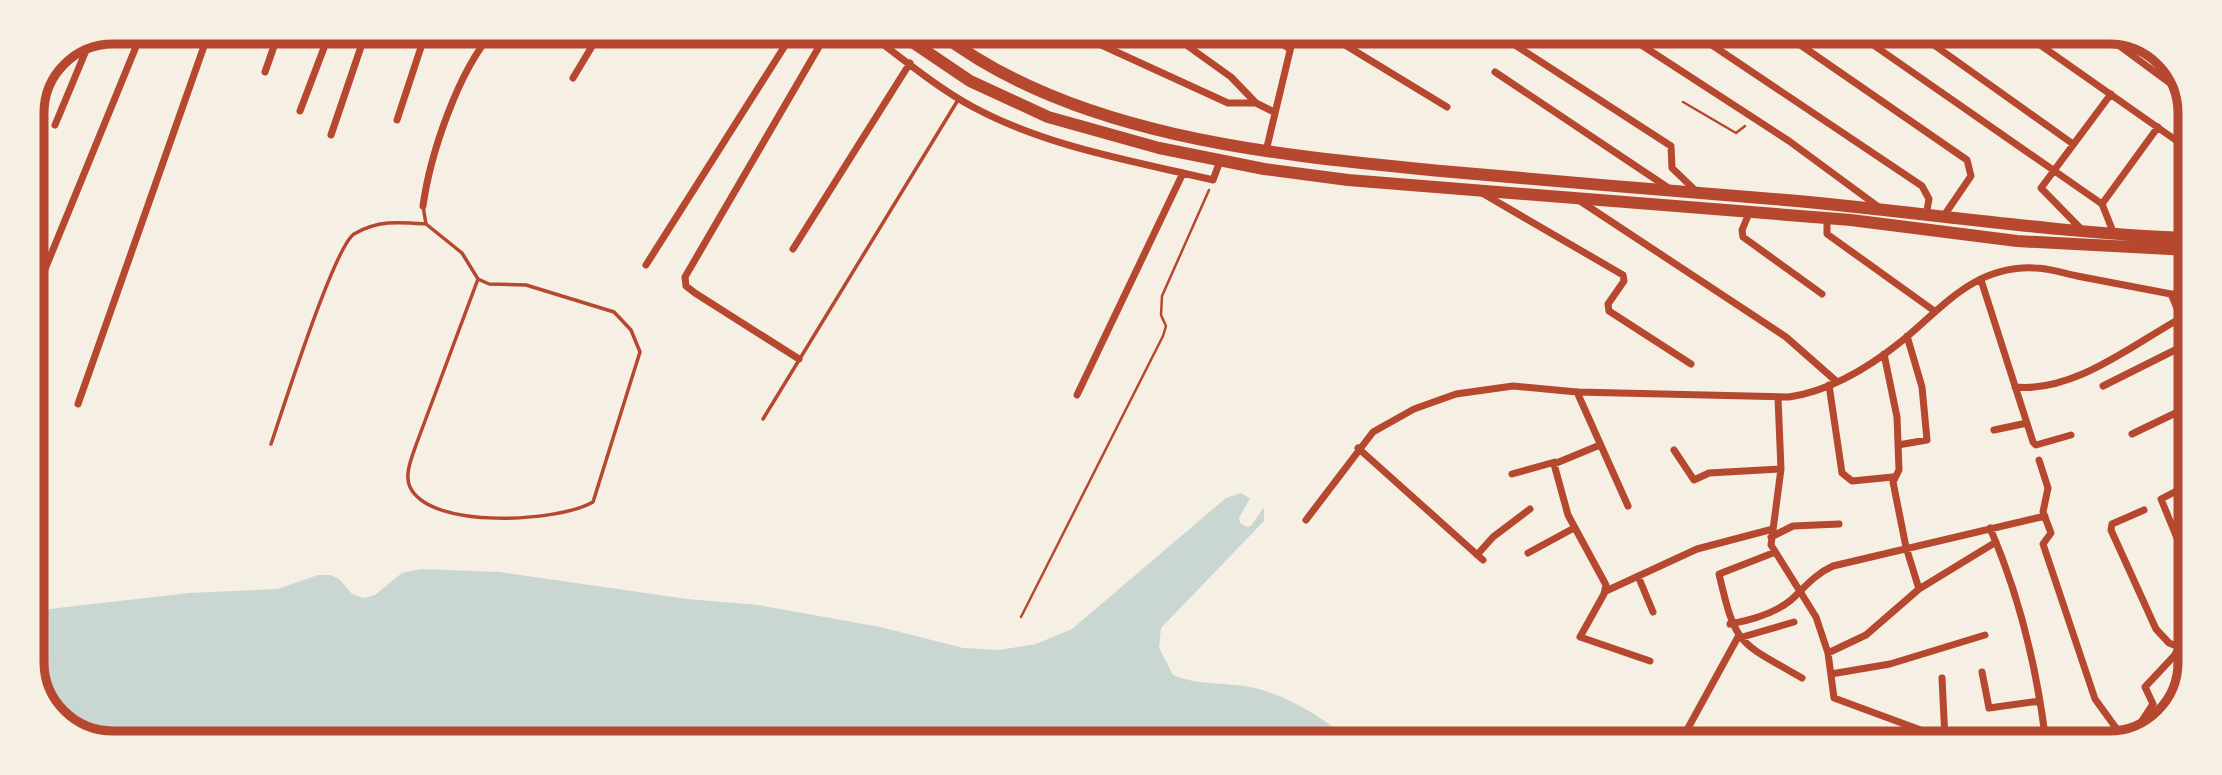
<svg xmlns="http://www.w3.org/2000/svg" width="2222" height="775" viewBox="0 0 2222 775" font-family="'Public Sans',sans-serif">
<style>
.water{fill:#c9d6d2}
.pier{fill:#f6efe4}
.lines{fill:none;stroke-linecap:round;stroke-linejoin:round}
.path{stroke:#b5482f;stroke-width:2.5}
.service{stroke:#b5482f;stroke-width:3.5}
.minor{stroke:#b5482f;stroke-width:7}
.primary{stroke:#b5482f;stroke-width:12}
.rim{fill:none;stroke:#b5482f;stroke-width:9}
</style>
<rect width="100%" height="100%" fill="#f6efe4"/>
<path class="water" d="M1241,493L1264,507V521L1161,628L1159,648L1173,675C1201,687 1230,681 1259,689C1295,699 1325,721 1355,742L87,739L48,712L32,668V611L189,593L278,589L318,575H331L339,579L352,594L363,598L375,595L402,573L421,569L499,572L687,599L758,605L880,627L963,648L999,650L1036,644L1072,629L1226,498Z"/>
<path class="pier" d="M1250,498L1264,507L1251,526L1247,527L1240,523L1239,518Z"/>
<g class="lines">
<path class="path" d="M1683,102L1736,133L1745,126
M1021,617L1163,336L1166,326L1161,315L1162,296L1209,190"/>
<path class="service" d="M423,206L426,224L462,253L478,279L489,284L526,285L614,312L631,330L640,352L593,502C559,522 430,530 410,487C404,475 412,457 416,445L478,279
M763,419L958,100
M271,444C282,412 334,247 354,234C378,220 399,222 426,224"/>
<path class="minor" d="M868,33C902,58 936,87 973,107C1047,147 1133,161 1213,180L1220,161
M1075,33L1228,103H1256L1274,112
M1171,34L1231,77L1256,103
M1267,34L1290,49
M1327,34L1447,107
M1498,34L1671,146L1672,168L1698,193
M1626,35L1789,141L1880,208
M1697,35L1922,186L1929,199L1926,216
M1786,35L1967,160L1971,176L1943,217
M1859,35L2102,204L2114,234
M1920,35L2073,144
M2026,35L2177,141
M2106,36L2186,95
M265,72L279,32
M1495,72L1667,187
M573,78L600,33
M300,111L330,32
M397,120L426,32
M55,125L90,41
M331,135L366,32
M1266,151L1294,34
M1482,193L1623,275L1624,281L1608,304L1609,311L1691,364
M1580,201L1786,337L1836,381
M2102,204L2158,127
M423,206C430,155 458,71 493,32
M1750,211L1742,230L1743,237L1822,294
M1827,218V234L1933,310
M2083,231L2041,188L2111,94
M793,249L910,63
M646,265L793,33
M1981,280L2033,442L2036,445L2071,435
M2171,294L2189,337
M32,301L142,32
M1884,354L1897,417L1899,470L1893,482L1906,547L1919,589
M799,359L695,293L686,286L685,277L827,33
M1829,385L1842,473L1852,481L1893,477
M2103,386L2189,343
M2015,387C2074,393 2132,345 2181,318
M1577,392L1628,506
M1077,395L1183,173
M1778,398L1781,469L1771,545L1816,617L1828,653L1834,698L1956,743
M78,404L209,32
M1994,430L2027,423
M2132,434L2188,407
M1600,445L1554,464L1568,515L1606,585L1604,594L1580,637L1650,661
M1898,445L1927,440L1922,387L1907,336
M1358,448L1483,560
M1674,450L1694,480L1709,473L1781,469
M2180,458L2188,479
M2039,460L2048,488L2043,512L2051,533L2043,544L2095,699L2124,739
M1512,474L1555,462
M2144,510L2112,524L2111,530L2156,629L2169,643L2179,647
M1306,520L1373,432L1414,409L1456,394L1513,386L1577,392L1789,397C1830,391 1871,366 1903,340C1943,307 1975,265 2035,268C2048,268 2063,273 2077,276C2108,282 2140,288 2171,294H2189
M1990,528C2020,597 2037,669 2046,743
M1771,537L1793,526L1839,524
M1528,553L1574,528
M1773,553L1719,574C1736,647 1738,641 1802,678
M1477,555L1493,537L1530,509
M2184,555L2161,499L2188,485
M1638,576L1653,612
M1606,591L1697,549L1773,529
M1730,624C1752,620 1774,614 1791,600C1805,587 1815,574 1833,566L2045,516
M1739,638L1794,622
M1828,653L1866,635L1919,589L1996,542
M1982,672L1989,708L2040,701
M1831,674L1890,664L1985,635
M1942,678L1945,739
M2132,736L2153,704L2145,687L2174,656L2187,633
M1682,739L1738,637"/>
<path class="primary" d="M899,33L970,81L1048,117L1159,148L1264,169L1348,180L1851,220L2017,241L2189,250
M940,33C1075,137 1276,155 1441,171C1548,181 1654,189 1761,198C1904,209 2046,233 2189,238"/>
</g>
<path d="M0 0H2222V775H0ZM113 44H2109A69 69 0 0 1 2178 113V662A69 69 0 0 1 2109 731H113A69 69 0 0 1 44 662V113A69 69 0 0 1 113 44Z" fill="#f6efe4" fill-rule="evenodd"/>
<path class="rim" d="M113 44H2109A69 69 0 0 1 2178 113V662A69 69 0 0 1 2109 731H113A69 69 0 0 1 44 662V113A69 69 0 0 1 113 44Z"/>
</svg>
